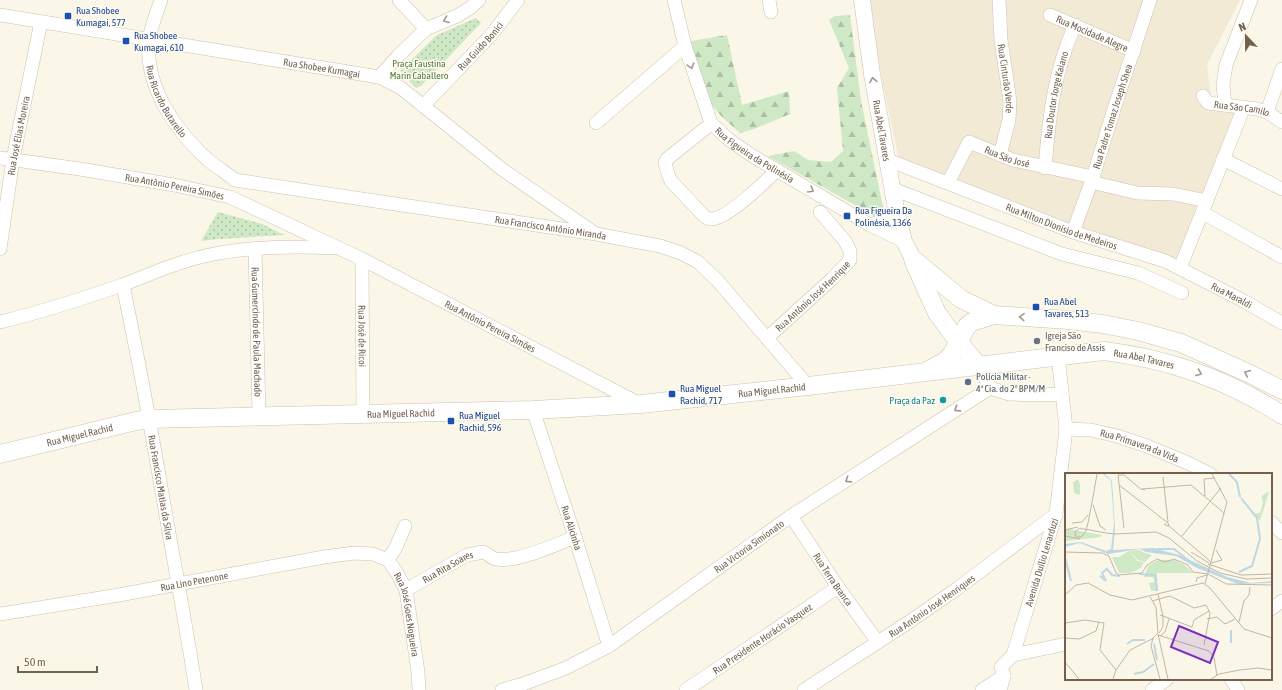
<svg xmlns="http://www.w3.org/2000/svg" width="1282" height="690" viewBox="0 0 1282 690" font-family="'Asap Condensed',sans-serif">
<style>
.residential{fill:#f3ead6}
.forest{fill:url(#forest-firs)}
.park{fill:url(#park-dots)}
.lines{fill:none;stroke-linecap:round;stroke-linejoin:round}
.minor-casing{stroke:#cdc0ae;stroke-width:14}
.tertiary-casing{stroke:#cdc0ae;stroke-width:17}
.secondary-casing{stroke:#cfc1ac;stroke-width:19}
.minor{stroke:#fff;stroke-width:13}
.tertiary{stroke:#fff;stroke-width:16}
.secondary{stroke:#fff;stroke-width:18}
.oneway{stroke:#a5988b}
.transit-dot{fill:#1a4fb4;stroke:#fefaee;stroke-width:1.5}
.worship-dot{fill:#6b7280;stroke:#fefaee;stroke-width:1.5}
.service-dot{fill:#5c6f8a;stroke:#fefaee;stroke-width:1.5}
.culture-dot{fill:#0f9aa8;stroke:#fefaee;stroke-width:1.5}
.labels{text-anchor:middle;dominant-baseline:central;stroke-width:3;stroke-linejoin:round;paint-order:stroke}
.transit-label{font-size:10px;fill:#164399;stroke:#fefaee;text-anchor:start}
.street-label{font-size:10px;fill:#74614d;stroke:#fefaee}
.park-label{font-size:10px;fill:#507f48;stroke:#fefaee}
.worship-label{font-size:10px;fill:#5b616d;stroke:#fefaee;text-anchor:start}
.service-label{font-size:10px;fill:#4e5e75;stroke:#fefaee;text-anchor:start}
.culture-label{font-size:10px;fill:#0d838f;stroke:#fefaee;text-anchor:end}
.inset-river{fill:none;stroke:#bdd8e4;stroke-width:2}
.inset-road{fill:none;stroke:#c1b6a5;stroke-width:1}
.view{fill:#7b2cbf;fill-opacity:0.15;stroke:#7b2cbf;stroke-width:2}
.inset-edge{fill:none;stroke:#74614d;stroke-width:2}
</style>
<defs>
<pattern id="forest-firs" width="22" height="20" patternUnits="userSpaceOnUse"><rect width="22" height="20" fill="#cfe8c6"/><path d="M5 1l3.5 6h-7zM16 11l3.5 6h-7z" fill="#adbfa3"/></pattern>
<pattern id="park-dots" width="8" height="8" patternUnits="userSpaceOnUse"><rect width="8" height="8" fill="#cfe8c6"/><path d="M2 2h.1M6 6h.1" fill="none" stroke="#adbfa3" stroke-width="1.8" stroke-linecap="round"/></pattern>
</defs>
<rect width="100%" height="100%" fill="#fbf7e8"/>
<path class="residential" d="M869,0H1240L1207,65L1212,104L1242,103L1180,262L1111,241L899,160L881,75Z"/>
<path class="forest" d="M850,15L861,101L883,207L874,216L768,156L794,151L808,160L831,162L843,151L837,88L849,68L829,20L835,16Z
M727,35L742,105L789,91L790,114L754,129L740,133L722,117L706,98L691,41Z"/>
<path class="park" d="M476,18L481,23L421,86L416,88L400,71L437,35Z
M218,212L262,224L284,235L218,239L201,241Z"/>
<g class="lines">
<defs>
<g id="minor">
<path id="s1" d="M161,0C157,12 150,29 149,41C145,87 175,130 208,160C217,167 226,173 235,180L596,234L660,246L681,253L698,262L717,280L808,386"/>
<path d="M399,0L426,29"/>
<path id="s2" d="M674,0L685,46L711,123L728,139L751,155L870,225L904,241"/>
<path d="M769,0L771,12"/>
<path id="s3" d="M999,0L1001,40L1010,102L1009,120L1000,155"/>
<path id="s4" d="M0,15L379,77L401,88L503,170L593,232"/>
<path id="s5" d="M1050,15L1134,51"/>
<path d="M379,77L399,55L426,29L457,16L470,8L479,0"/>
<path id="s6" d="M1203,96L1208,103L1257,109L1267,112L1282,122"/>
<path d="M1225,105L1223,85L1226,65L1251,0"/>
<path id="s7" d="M423,106L492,34L518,0"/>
<path d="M1267,112L1282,69"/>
<path d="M596,123L685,46"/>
<path d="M707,127L667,159L665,163L668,174L671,181L705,217C705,217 710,219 710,219C725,221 766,181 777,170"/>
<path id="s8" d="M0,158L80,169L174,185L230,197L362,259L640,404"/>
<path d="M1223,159L1282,189"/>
<path id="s9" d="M888,160L1073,232L1165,261L1242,300L1282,323"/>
<path id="s10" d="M1045,168C1049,117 1054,72 1075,25"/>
<path d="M1091,182L1137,193L1173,194L1207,201"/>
<path id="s11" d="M948,183L969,142L1013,160L1093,177"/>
<path d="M893,189L1062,254L1138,273L1182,293"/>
<path d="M1203,213L1282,257"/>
<path d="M870,225L897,215"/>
<path id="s12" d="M1073,232L1093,177L1115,106L1150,0"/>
<path id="s13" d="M0,249L13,159L41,22"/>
<path id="s14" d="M255,249L259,415"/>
<path id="s15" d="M362,259L363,413"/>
<path d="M1180,268L1244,107"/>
<path id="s16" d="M123,285C136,348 148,411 159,475C171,547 185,618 196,690"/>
<path d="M0,322C41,312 82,299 122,285C149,275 176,262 205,256C247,246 292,246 334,248"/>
<path id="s17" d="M767,338L833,278L850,260V251L845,241L820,212"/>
<path d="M979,366L990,388L1009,394L1043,395L1062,394"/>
<path id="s18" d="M533,410L575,537L609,646"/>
<path id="s19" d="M1066,429L1091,430L1117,436L1147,446L1188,463L1210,474"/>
<path id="s20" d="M791,516L838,587L877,641"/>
<path d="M1271,522L1282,533"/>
<path id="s21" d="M388,560L397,573L406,590L418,672L419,690"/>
<path d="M388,560L396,547L405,526"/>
<path id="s22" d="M406,590L467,555L483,552C488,553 490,558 496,559C515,563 556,545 575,537"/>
<path d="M1271,609L1282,601"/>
<path id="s23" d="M0,614L119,595L324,557L354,553L373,554L388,560"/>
<path d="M1013,655L1066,644"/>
<path d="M1231,679L1238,690"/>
<path id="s24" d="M502,690L523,684L566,668L609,646L791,516L990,388"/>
<path id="s25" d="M686,690L838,587"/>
<path id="s26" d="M804,690L909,622L958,588L1056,514"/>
<path d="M982,690L1004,676"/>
<path id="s27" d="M1000,690L1004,676L1001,667L1013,655L1056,514L1066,429L1058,356"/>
<path d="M1152,690L1167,679"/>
</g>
<g id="tertiary">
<path id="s28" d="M862,0L872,74L897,215L904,241L913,259"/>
</g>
<g id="secondary">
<path d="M913,259L961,299L994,315L1068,320L1103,324L1138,331L1181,343L1248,373L1282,390"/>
<path d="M914,262L937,313L959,343L979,366"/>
<path d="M929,370L944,362L952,354L967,326L972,322L994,315"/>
<path id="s29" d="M0,454L136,421L150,419L533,410L641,404L808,386L1104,351C1169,359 1227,379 1282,415"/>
</g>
</defs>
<use href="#minor" class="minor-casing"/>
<use href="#tertiary" class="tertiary-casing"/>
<use href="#secondary" class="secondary-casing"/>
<use href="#minor" class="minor"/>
<use href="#tertiary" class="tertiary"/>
<use href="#secondary" class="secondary"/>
</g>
<defs><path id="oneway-chevron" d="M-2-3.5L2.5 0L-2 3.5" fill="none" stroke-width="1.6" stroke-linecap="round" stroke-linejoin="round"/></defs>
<g class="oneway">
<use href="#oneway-chevron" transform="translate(446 20) rotate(159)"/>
<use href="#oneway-chevron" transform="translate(691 66) rotate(73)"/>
<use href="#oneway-chevron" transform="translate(873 80) rotate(-101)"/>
<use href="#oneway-chevron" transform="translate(811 190) rotate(31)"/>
<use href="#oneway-chevron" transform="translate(1022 317) rotate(-177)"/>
<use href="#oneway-chevron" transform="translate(1199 373) rotate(21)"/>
<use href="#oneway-chevron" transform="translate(1247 373) rotate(-155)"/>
<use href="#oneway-chevron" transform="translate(957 409) rotate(147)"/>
<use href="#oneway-chevron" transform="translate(848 480) rotate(147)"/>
</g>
<g class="transit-dot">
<rect x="64" y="12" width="8" height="8" rx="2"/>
<rect x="122" y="37" width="8" height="8" rx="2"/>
<rect x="843" y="212" width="8" height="8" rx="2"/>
<rect x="1032" y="303" width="8" height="8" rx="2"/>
<rect x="668" y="390" width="8" height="8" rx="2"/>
<rect x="447" y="417" width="8" height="8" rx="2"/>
</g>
<circle class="worship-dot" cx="1037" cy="341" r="4"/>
<circle class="service-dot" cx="968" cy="382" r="4"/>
<circle class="culture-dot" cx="943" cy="400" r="4"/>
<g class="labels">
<g class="transit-label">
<text x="76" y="10">Rua Shobee<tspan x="76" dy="12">Kumagai, 577</tspan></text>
<text x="134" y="35">Rua Shobee<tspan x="134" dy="12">Kumagai, 610</tspan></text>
<text x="855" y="210">Rua Figueira Da<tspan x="855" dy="12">Polinésia, 1366</tspan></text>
<text x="1044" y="301">Rua Abel<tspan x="1044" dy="12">Tavares, 513</tspan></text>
<text x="680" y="388">Rua Miguel<tspan x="680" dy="12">Rachid, 717</tspan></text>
<text x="459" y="415">Rua Miguel<tspan x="459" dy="12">Rachid, 596</tspan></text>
</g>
<g class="street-label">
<text stroke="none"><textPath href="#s5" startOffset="46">Rua Mocidade Alegre</textPath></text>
<text stroke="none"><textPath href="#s7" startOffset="83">Rua Guido Bonici</textPath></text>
<text stroke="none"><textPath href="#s4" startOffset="326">Rua Shobee Kumagai</textPath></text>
<text stroke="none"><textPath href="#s3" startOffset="79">Rua Cinturão Verde</textPath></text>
<text stroke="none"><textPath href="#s10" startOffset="74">Rua Doutor Jorge Kaiano</textPath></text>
<text stroke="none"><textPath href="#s1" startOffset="107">Rua Ricardo Butarello</textPath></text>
<text stroke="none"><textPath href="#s6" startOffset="43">Rua São Camilo</textPath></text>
<text stroke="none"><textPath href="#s12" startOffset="122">Rua Padre Tomaz Joseph Shea</textPath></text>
<text stroke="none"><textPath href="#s28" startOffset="132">Rua Abel Tavares</textPath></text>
<text stroke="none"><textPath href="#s13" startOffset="115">Rua José Elias Moreira</textPath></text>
<text stroke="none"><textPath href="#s2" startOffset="183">Rua Figueira da Polinésia</textPath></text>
<text stroke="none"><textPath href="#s11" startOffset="87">Rua São José</textPath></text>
<text stroke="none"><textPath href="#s8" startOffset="177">Rua Antônio Pereira Simões</textPath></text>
<text stroke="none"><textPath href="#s9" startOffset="186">Rua Milton Dionísio de Medeiros</textPath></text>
<text stroke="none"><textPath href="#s1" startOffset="533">Rua Francisco Antônio Miranda</textPath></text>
<text stroke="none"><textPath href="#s17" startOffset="62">Rua Antônio José Henrique</textPath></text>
<text stroke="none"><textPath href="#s9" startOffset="370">Rua Maraldi</textPath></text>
<text stroke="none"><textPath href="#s8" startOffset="524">Rua Antônio Pereira Simões</textPath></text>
<text stroke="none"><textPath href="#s14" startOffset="83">Rua Gumercindo de Paula Machado</textPath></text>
<text stroke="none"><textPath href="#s15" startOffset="77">Rua José de Ricoi</textPath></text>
<text stroke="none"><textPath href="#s29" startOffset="1152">Rua Abel Tavares</textPath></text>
<text stroke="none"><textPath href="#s29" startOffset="777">Rua Miguel Rachid</textPath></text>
<text stroke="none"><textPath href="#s29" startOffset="405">Rua Miguel Rachid</textPath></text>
<text stroke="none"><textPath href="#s29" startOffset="82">Rua Miguel Rachid</textPath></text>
<text stroke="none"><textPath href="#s19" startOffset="76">Rua Primavera da Vida</textPath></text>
<text stroke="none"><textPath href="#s16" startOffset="206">Rua Francisco Matias da Silva</textPath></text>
<text stroke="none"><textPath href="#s18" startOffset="124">Rua Alicinha</textPath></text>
<text stroke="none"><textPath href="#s24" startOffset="288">Rua Victoria Simionato</textPath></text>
<text stroke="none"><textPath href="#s27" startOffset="138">Avenida Duílio Lenarduzi</textPath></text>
<text stroke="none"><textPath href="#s22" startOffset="48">Rua Rita Soares</textPath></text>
<text stroke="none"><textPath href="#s20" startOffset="76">Rua Terra Branca</textPath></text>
<text stroke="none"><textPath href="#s23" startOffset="197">Rua Lino Petenone</textPath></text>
<text stroke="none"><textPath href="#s26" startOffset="153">Rua Antônio José Henriques</textPath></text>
<text stroke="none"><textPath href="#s21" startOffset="59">Rua José Goes Nogueira</textPath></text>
<text stroke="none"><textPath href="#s25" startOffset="92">Rua Presidente Horácio Vasquez</textPath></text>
</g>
<g class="park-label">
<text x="419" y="63">Praça Faustina<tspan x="419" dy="12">Marin Caballero</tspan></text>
</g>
<g class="worship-label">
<text x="1045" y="335">Igreja São<tspan x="1045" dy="12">Franciso de Assis</tspan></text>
</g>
<g class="service-label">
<text x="976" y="376">Polícia Militar -<tspan x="976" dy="12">4ª Cia. do 2º BPM/M</tspan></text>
</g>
<g class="culture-label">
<text x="935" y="400">Praça da Paz</text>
</g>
</g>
<g transform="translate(1065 473)">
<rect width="207" height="207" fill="#fbf7e8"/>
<path d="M13,6L15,12V22L9,20L8,9ZM3,56L37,62L36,64L0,68V57ZM74,77L80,80L87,82L80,89L73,87L64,78Z" fill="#cfe8c6"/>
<path d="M202,19H204L195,48L189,40H195L198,30L196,21L197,23ZM64,78L72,88L79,89L76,95L65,100H54L47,84H54ZM93,87H110L121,93L128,100H92L93,118H86L84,110L90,109L88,104H79L83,93Z" fill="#cfe8c6"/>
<path d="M38,1H40L47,8L50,55L48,77L88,75L114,82L162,104L186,110L207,108V110L173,111L132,95L111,83L81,79L75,76L43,81L15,70L0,74V71L16,69L41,78L46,76L49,50L46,8Z" fill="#bdd8e4"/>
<path class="inset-river" d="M164,1L172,9L175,24M91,76H109L123,87M0,84L6,108M174,99L187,93L195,66L192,45L176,25M74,101L90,102L92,118M35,103L41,108L37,100L42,96L47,102L55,103M166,170V157M62,171L68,167H80M89,171L92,187M69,201L78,199L89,191"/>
<path class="inset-road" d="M32,1L28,24L23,50L21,57V58L16,64H11L10,59L15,55L17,56H19L25,57L41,60L50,61L91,59L104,65L132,88L155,100L181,106L207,105M60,3L77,17M98,4L103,49M54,12L103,50L104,53L100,52V50M80,17L77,16L126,12L159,40M140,23L139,6L150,5M28,32L35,53L41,57M7,50L17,49L23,42M104,53L146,89M59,55L53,2H60M0,57L13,54M0,63L15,66M117,63L156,15M0,79L37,80L44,83L51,100L54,102L77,100L82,92L92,86L100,89L109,86L123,92L128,99L143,101L161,111L207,112M126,79L144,90M146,90L157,87L151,77M143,91L176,102L207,101M131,109L132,105L142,102M140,111L162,29L147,1M93,121L98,143V154L94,160M0,122L11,112L23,110L45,122L67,127L138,110L145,115L179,156L207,165M85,124L91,134L93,160L88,165L86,173L95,206M87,128L105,123L129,135L141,132L145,140L139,172M178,129L184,122L185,114M95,142L127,154L129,147L144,138M142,146L152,144L160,151L170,146M174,149L179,128M0,150L20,147L39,150L35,177L51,197M93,161L103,206M93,162L144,178L149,184L152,203M95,163L100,159L104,146M0,165L14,166L31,158L34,149M0,189L14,206M48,206L51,197L65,177L89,165M146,206L154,201L175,197L193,195L207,197"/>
<path class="view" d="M114,153L153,169L145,190L106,174Z"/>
<rect width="207" height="207" class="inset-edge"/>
</g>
<g transform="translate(1246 36) rotate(338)" stroke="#fefaee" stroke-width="3" paint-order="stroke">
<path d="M0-3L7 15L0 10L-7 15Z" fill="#74614d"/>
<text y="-6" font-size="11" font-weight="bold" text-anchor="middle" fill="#74614d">N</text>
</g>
<path d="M18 666v6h79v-6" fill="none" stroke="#74614d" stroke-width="2"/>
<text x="24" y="666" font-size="12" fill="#74614d" stroke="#fefaee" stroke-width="3" paint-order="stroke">50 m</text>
</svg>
